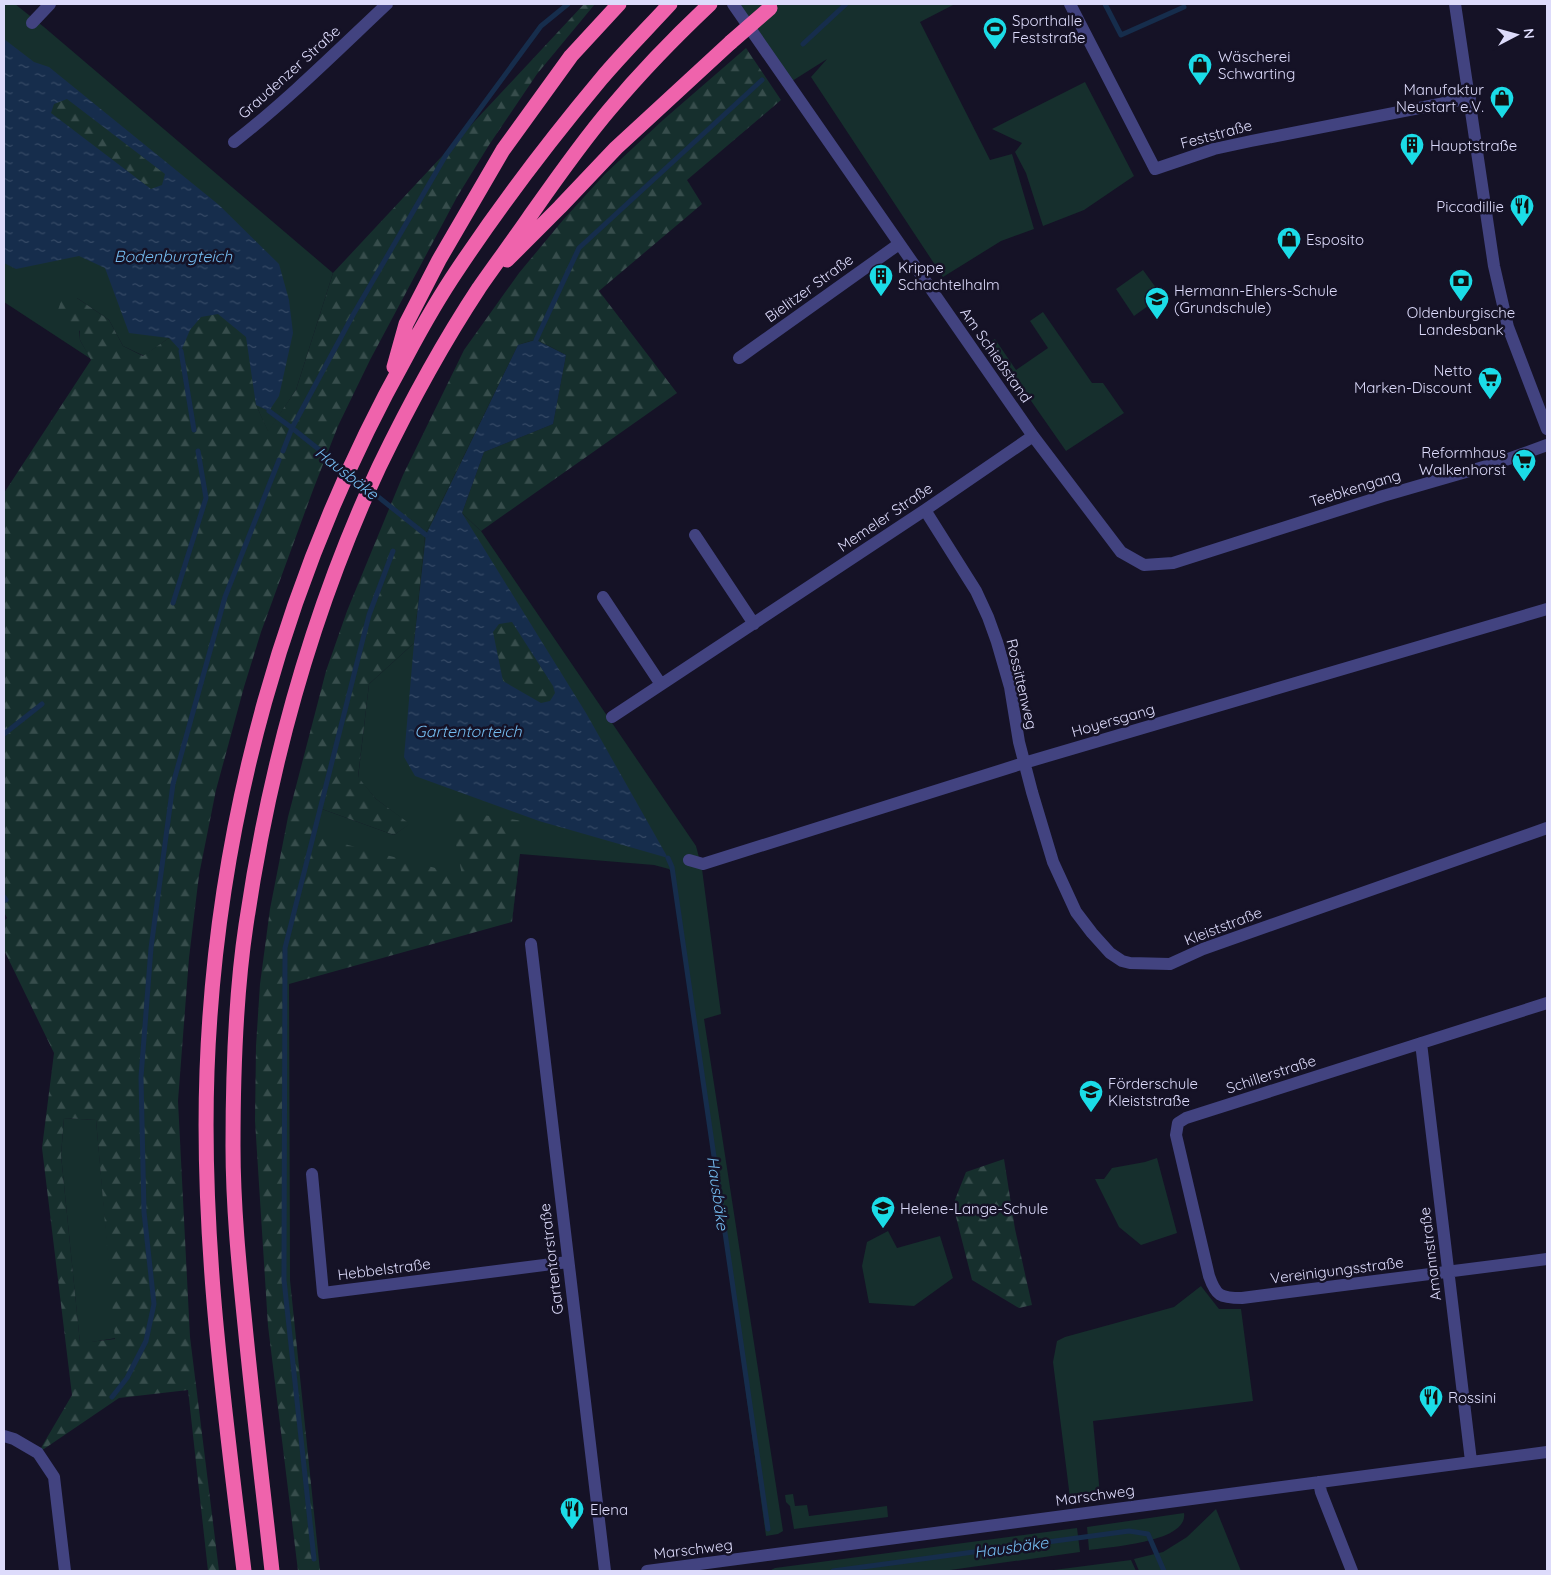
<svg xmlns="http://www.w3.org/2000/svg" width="1551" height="1575" viewBox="0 0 1551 1575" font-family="Quicksand,sans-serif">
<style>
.green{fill:#162f2d}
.forest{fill:url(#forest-firs);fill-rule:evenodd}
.water{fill:url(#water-ripples);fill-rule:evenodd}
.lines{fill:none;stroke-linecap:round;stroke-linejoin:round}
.stream{stroke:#162d4c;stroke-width:5}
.minor{stroke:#424380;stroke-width:12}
.highway{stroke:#ef63ac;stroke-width:15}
.highway-bridge{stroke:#ef63ac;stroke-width:15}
.labels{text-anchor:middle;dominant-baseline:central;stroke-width:5;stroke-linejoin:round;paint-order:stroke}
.poi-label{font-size:15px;fill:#dddbfb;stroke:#151226;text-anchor:start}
.street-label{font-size:15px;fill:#dddbfb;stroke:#151226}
.water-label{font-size:16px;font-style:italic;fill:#74bcf0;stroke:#151226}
</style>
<defs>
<pattern id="forest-firs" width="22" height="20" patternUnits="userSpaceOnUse" patternTransform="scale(1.25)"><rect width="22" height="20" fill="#162f2d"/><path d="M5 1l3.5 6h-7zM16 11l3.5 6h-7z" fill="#374d4c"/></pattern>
<pattern id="water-ripples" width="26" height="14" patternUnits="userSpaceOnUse" patternTransform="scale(1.25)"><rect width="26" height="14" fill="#162d4c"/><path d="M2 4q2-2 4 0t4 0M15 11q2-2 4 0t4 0" fill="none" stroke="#374b67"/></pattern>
</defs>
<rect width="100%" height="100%" fill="#151226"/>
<path class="green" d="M4,4H15L44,27L333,273L296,390L268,432L256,405L181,351L169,338L144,356L123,346L109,320L77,298L80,340L91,359L4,302Z
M733,4H955L920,22L990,160L1012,154L1034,229L1001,241L943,277L811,77L827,59L789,83Z
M1085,82L1134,176L1084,210L1043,226L1026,173L1015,152L1022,143L992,129Z
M1143,270L1162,296L1134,316L1116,289Z
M1043,312L1092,383H1103L1124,413L1066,451L990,342L995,339L1016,370L1048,348L1030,321Z
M536,339L566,355L553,424L484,452L462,513L481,531L696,846L702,869L721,1014L704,1019L783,1531L778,1534L766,1536L674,875L669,869L654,865L520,854L512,922L522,821L463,876L314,837L322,809L394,835L409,824L376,799L358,778L369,684L414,643L425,535L518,345Z
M64,1118L96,1120L116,1338L80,1344L61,1155Z
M1157,1158L1177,1233L1141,1245L1119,1227L1095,1179H1104L1112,1168L1145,1162Z
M888,1231L897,1248L940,1236L953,1278L914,1306L869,1303L862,1266L867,1242Z
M1201,1286L1219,1309H1241L1253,1401L1093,1421L1100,1495L1070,1498L1053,1362L1057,1341L1065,1337L1174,1307Z
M793,1494L795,1506L807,1505L809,1516L887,1506L888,1517L794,1529L790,1506L786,1502L785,1495Z
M1216,1509L1241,1571H1139L1134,1559L1163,1552L1187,1537Z
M1184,1513C1189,1542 1110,1547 1089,1550L1087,1527Z
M1077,1528L1080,1552L943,1571H769L775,1568Z
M1131,1560L1136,1571H1046Z"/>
<path class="forest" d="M584,4H595L537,74L489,145L457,197L370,360L338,426L313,490L261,632L244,687L216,790L199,875L189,958L178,1101L190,1337L219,1571H208L188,1390L119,1398L38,1453L72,1395L42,1148L54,1053L4,950V921L7,918L4,912V493L91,360L80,340V331L56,316L62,298H77L109,320L123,346L143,356L169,338L181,350L190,330L201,317L218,314L246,337L256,405L268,431L296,390L333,273ZM64,1118L96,1120L115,1339L80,1343L61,1155Z
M746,48L781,100L687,180L702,204L599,291L677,393L481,531L462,513L484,452L553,424L566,355L536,339L518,345L425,535L414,643L369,684L358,777L376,799L410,824L394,835L322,809L314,836L462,875L449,810L523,821L512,922L289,984L290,1280L320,1571H298L268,1326L255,1121L256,1046L260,984L270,909L288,817L326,671L347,611L403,475L464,350L519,273L563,220L605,174L663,120Z
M67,99L165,174L162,185L151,189L51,113L54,104Z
M512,622L553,686L556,693L550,701L541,703L503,681L493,632L498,624Z
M1004,1159L1015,1229L1032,1305L1019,1308L972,1280L953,1205L966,1172Z"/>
<path class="water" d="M4,39L34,62L49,67L219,205L279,264L289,300L293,333L279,396L269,411L256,405L246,337L218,314L201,317L190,330L181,351L169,338L129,333L105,268L79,256L16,269L4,263ZM67,99L165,174L162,185L151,189L51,113L54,104Z
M536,340L566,355L553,424L484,452L462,513L586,713L668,858L539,821L415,776L404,757L414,643L426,535L518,345ZM512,622L553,686L555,693L550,701L541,703L503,681L493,632L499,624Z"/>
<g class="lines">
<path class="stream" d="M1105,4L1121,35L1184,7
M803,44L846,4
M536,340L579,248L762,80
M181,351L194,430
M269,411L292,428L426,535
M283,451L292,428L353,315L446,155L541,26L568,4
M173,603L206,498L198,451
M4,734L42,704
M668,858L672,867L768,1529
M4,897L6,900
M112,1397L127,1378L146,1341L154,1304L144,1212L141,1077L151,948L173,784L225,597L279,460
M314,1559L284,1280L285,948L369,615L393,551
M833,1571L1129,1531L1148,1534L1164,1571"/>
<path class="minor" d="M733,4L1033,436L1121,552L1144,565L1173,563L1383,496L1497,463L1547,445
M1070,4L1155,169L1214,149L1251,141L1470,98
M1455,4L1494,266L1508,327L1547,429
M32,23L50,4
M234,142C288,100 337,51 387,4
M739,358L899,244
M925,510L976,591L988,617L997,642L1010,687L1019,742L1032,792L1053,862L1076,912L1092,933L1110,953L1122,961L1130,963L1170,964L1203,949L1547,828
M695,535L754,624
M603,597L660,683
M612,717L925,510L1033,436
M689,860L703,864L1024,763L1547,609
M531,944L605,1571
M1547,1003L1186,1118L1178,1123L1176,1135L1209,1276C1216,1296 1220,1298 1242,1298L1547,1259
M1421,1043L1471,1461
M312,1174L323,1293L568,1262
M4,1436L14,1439L38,1453L54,1477L65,1571
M1319,1482L1321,1492L1352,1571
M647,1571L1547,1452"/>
<path class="highway" d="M507,260L560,207L616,148L731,42
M394,367L406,324L439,260L503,150L571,56L619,4
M244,1571C224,1405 201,1239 207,1071C216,823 285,574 406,357C422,327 439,297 458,269C502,203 550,140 601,79C623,53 647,29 670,4
M272,1571C263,1489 253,1407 245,1325C239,1266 233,1206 233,1146C233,1073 235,998 246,925C269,768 312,611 379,467C408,407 442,344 479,288C495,265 512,242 528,219C554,182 581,143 610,109C641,72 675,37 710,4"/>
<path class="highway-bridge" d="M731,42L770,8"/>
</g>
<defs>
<symbol id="stadium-pin" viewBox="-11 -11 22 30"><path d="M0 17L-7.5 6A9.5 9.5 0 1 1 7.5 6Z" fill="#1bdce7" stroke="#151226"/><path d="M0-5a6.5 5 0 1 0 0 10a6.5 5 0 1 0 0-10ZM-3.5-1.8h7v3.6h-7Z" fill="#111"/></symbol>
<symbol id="shop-pin" viewBox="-11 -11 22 30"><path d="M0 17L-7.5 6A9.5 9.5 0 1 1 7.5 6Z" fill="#1bdce7" stroke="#151226"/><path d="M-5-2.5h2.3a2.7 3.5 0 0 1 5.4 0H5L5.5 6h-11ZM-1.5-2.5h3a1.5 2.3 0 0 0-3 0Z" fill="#111"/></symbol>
<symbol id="building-pin" viewBox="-11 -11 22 30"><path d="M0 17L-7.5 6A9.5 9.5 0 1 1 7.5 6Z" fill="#1bdce7" stroke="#151226"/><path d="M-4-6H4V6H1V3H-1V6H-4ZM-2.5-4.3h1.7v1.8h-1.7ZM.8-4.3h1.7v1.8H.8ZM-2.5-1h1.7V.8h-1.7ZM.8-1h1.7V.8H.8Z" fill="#111"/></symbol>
<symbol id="restaurant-pin" viewBox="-11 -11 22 30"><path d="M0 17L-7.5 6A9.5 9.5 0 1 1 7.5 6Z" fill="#1bdce7" stroke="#151226"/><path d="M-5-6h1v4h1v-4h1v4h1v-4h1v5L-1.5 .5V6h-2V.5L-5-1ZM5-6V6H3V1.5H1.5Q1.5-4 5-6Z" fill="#111"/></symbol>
<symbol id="bank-pin" viewBox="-11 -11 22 30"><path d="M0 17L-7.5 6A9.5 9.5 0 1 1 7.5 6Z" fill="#1bdce7" stroke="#151226"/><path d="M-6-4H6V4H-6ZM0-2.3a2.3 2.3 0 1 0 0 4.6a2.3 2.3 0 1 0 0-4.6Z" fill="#111"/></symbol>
<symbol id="school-pin" viewBox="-11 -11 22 30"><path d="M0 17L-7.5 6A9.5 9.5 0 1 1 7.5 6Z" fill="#1bdce7" stroke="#151226"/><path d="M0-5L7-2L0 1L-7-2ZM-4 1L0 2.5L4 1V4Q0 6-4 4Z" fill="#111"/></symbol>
<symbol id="supermarket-pin" viewBox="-11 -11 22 30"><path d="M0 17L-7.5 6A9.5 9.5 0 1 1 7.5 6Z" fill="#1bdce7" stroke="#151226"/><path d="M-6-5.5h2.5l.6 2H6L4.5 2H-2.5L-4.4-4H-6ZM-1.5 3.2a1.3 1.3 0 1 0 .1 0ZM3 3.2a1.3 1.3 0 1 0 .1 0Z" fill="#111"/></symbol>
</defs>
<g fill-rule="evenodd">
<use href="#stadium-pin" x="981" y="15" width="28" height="38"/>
<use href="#shop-pin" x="1186" y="51" width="28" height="38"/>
<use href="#shop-pin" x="1488" y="84" width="28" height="38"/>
<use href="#building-pin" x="1398" y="131" width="28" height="38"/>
<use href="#restaurant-pin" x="1508" y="192" width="28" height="38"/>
<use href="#shop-pin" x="1275" y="225" width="28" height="38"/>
<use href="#building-pin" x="867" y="262" width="28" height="38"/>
<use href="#bank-pin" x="1447" y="267" width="28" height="38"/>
<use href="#school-pin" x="1143" y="285" width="28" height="38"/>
<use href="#supermarket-pin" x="1476" y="365" width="28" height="38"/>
<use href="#supermarket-pin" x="1510" y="447" width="28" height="38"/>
<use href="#school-pin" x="1077" y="1078" width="28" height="38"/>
<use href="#school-pin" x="869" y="1194" width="28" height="38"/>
<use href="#restaurant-pin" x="1417" y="1383" width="28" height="38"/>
<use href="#restaurant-pin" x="558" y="1495" width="28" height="38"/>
</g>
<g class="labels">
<g class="poi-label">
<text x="1012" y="20">Sporthalle<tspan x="1012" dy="17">Feststraße</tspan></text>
<text x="1218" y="56">Wäscherei<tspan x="1218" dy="17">Schwarting</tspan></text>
<text x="1484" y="89" text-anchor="end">Manufaktur<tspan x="1484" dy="17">Neustart e.V.</tspan></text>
<text x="1430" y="145">Hauptstraße</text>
<text x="1504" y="206" text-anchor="end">Piccadillie</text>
<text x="1306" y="239">Esposito</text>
<text x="898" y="267">Krippe<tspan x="898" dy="17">Schachtelhalm</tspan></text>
<text x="1174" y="290">Hermann-Ehlers-Schule<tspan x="1174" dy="17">(Grundschule)</tspan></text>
<text x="1461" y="312" text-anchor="middle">Oldenburgische<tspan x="1461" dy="17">Landesbank</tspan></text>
<text x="1472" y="370" text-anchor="end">Netto<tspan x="1472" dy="17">Marken-Discount</tspan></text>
<text x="1506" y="452" text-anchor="end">Reformhaus<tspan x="1506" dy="17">Walkenhorst</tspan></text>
<text x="1108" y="1083">Förderschule<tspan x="1108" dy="17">Kleiststraße</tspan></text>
<text x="900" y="1208">Helene-Lange-Schule</text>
<text x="1448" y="1397">Rossini</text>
<text x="590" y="1509">Elena</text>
</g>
<g class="street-label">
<text transform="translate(289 72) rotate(-42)">Graudenzer Straße</text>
<text transform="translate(1216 134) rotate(-15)">Feststraße</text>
<text transform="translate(809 288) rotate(-36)">Bielitzer Straße</text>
<text transform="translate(996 355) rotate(55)">Am Schießstand</text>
<text transform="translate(1355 488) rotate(-17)">Teebkengang</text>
<text transform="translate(885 517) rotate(-34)">Memeler Straße</text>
<text transform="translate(1022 684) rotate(77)">Rossittenweg</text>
<text transform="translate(1113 720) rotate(-16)">Hoyersgang</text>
<text transform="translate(1223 926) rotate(-21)">Kleiststraße</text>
<text transform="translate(1271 1074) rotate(-18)">Schillerstraße</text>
<text transform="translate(1430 1254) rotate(-97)">Amannstraße</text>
<text transform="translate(551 1259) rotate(-97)">Gartentorstraße</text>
<text transform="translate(384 1269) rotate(-7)">Hebbelstraße</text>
<text transform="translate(1337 1270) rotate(-7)">Vereinigungsstraße</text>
<text transform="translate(1095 1495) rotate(-8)">Marschweg</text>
<text transform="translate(693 1549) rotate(-7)">Marschweg</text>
</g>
<g class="water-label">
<text x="173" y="256">Bodenburgteich</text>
<text transform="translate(347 473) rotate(38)">Hausbäke</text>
<text x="468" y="731">Gartentorteich</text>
<text transform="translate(718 1193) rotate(82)">Hausbäke</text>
<text transform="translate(1011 1547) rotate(-8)">Hausbäke</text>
</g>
</g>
<rect width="1551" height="1575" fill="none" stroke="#dddbfb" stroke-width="10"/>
<g transform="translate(1516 35) rotate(84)" stroke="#151226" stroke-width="4" paint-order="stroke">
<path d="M0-4L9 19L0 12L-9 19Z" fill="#dddbfb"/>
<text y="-8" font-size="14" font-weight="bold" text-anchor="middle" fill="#dddbfb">N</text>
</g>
</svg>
